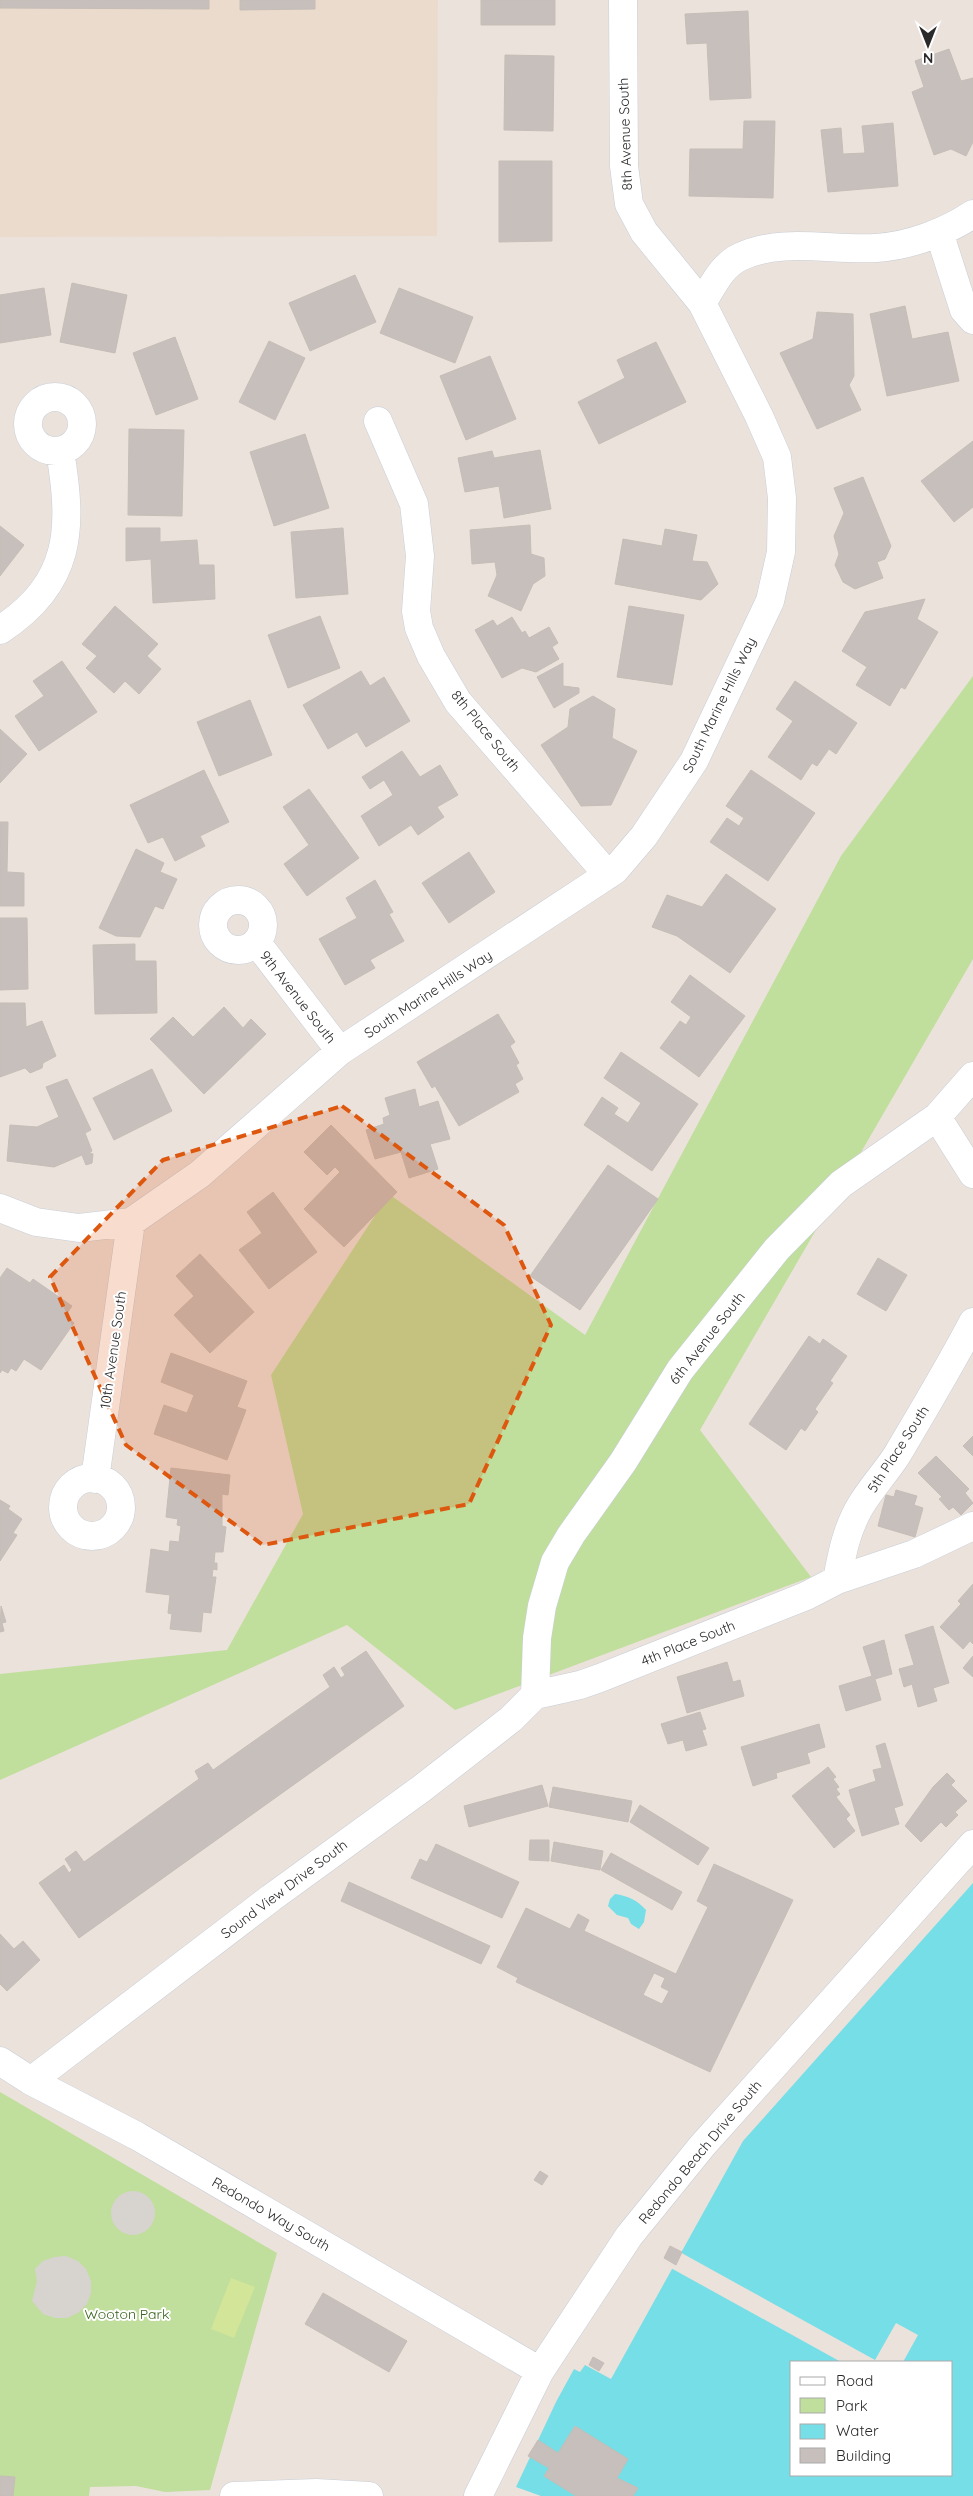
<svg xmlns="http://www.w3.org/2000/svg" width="973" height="2496" viewBox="0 0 973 2496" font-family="Quicksand,sans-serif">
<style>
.education{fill:#ebdbcd}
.green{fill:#c0de9c}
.pitch{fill:#d3e599}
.plaza{fill:#d7d3cf}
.water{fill:#76dee6;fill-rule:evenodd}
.pier{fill:#ebe2dc}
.building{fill:#c6bfbc;stroke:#c6bdb6;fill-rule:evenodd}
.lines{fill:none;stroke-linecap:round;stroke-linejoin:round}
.minor-casing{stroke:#c8ced6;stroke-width:29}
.minor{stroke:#fff;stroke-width:28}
.marked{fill:#de570e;fill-opacity:0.2;stroke:#de570e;stroke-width:4;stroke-dasharray:10 6;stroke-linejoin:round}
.labels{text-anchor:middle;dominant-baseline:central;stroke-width:4;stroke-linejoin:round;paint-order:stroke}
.street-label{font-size:14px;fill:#2a2a2a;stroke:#fff}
.park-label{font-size:14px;fill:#3a621f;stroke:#fff}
</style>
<rect width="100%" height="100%" fill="#ebe2dc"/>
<path class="education" d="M0,0H438L437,236L0,237Z"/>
<path class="green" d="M973,676V959L700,1430L811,1577L455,1710L347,1625L0,1780V1674L227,1650L303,1514L271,1375L389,1194L585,1335L841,856Z
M0,2092L277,2253L210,2490L165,2492L136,2486L90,2487L89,2496H0Z"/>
<path class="pitch" d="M231,2278L255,2287L234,2338L211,2329Z"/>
<path class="plaza" d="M111 2213a22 22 0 1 1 44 0a22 22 0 1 1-44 0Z
M66,2256L78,2261L86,2269L91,2281V2293L87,2304L78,2313L67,2318H55L43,2314L32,2301L37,2281L35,2269L43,2261L54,2257Z"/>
<path class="water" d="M973,1883V2496H541L516,2487L556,2402L574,2369L580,2372L585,2365L611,2379L743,2141ZM792,2362H952V2475H792Z
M615,1894C628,1896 637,1900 646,1910L644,1922L639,1929L631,1924L628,1918L617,1915L608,1906L610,1899Z"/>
<path class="pier" d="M678,2251L875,2360L896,2323L918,2335L903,2362H841L669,2267Z"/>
<path class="building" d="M0,0H209V9L0,8Z
M240,0H315V9L240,10Z
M481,0H555V25H481Z
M748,11L751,98L710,100L707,43L687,44L685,14Z
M949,49L961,81L973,78V142L966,156L951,149L934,155L912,92L924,87L915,61Z
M505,55L554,56L553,131L504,130Z
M744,121H775L773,198L689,196L690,149H743Z
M893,123L898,186L828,192L821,130L841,128L843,154L865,153L862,126Z
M499,161H552V241L499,242Z
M355,275L376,322L310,351L289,303Z
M72,283L127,295L115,353L60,342Z
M44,288L51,335L0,343V295Z
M399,288L473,317L455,363L380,333Z
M905,306L912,339L948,332L959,381L887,396L870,314Z
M817,312L853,314L854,376L849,385L861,410L817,429L780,353L813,339Z
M175,337L198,399L156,415L133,353Z
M269,341L305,358L275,420L239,402Z
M656,342L686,402L599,444L578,402L625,378L617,360Z
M490,356L516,419L466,440L440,376Z
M129,429L184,430L182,516L128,515Z
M305,434L329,508L274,526L250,452Z
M973,441V507L954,522L921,481Z
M540,450L551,509L504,518L499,486L465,492L458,458L492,451L494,458Z
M863,477L891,546L885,559L877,562L883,578L855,589L843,582L835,565L839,554L834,536L844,513L834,488Z
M530,525L531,554L544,558L545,576L533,584L521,611L488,596L497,575L495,562L472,564L470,530Z
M0,526L24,545L0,576Z
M126,528H160V542L197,540L199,565H214L215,599L153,603L151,559L126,561Z
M343,528L348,594L296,598L291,532Z
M665,529L697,535L692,561L707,562L718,584L701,600L615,584L623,539L662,546Z
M925,599L917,619L938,632L905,689L901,687L890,706L856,685L867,667L842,651L865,612Z
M115,606L158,644L147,656L161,669L139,694L125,681L114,693L86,668L97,656L82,644Z
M629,606L684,615L672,685L617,677Z
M320,616L340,668L288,688L268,635Z
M512,617L522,633L525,631L529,638L549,627L558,643L552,647L559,659L536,672L522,668L502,678L475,630L493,620L497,626Z
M62,661L97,712L39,751L15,716L44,696L33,681Z
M563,663V686L579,688V693L554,708L537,677Z
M361,671L370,686L384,677L410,721L366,747L357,732L328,749L303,705Z
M795,681L857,723L836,754L829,749L817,766L812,763L801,780L768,757L793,721L776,709Z
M593,696L615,709L612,738L637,751L611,805L581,806L541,745L568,727L570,709Z
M250,700L272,755L219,776L197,722Z
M0,729L27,754L0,783Z
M402,751L420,777L440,765L458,795L437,807L444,817L418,835L411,825L379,846L361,816L393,795L384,780L370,789L362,777Z
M204,770L229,822L200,836L205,846L175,861L163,837L148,843L130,805Z
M751,770L815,813L768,881L710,842L727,818L739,826L744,818L726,806Z
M309,789L359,858L307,896L284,864L309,845L283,807Z
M0,822H8L7,872L24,873V906H0Z
M136,849L164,863L160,872L177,879L163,909L155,906L140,937L116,936L99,928Z
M469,852L495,892L449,923L422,883Z
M726,874L776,909L730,973L677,936L652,927L667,895L702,907Z
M375,880L393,912L389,914L404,941L370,960L375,968L345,985L319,939L357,918L346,898Z
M0,918H27L28,989L0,990Z
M135,944V961H156L157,1013L95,1014L93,945Z
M690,975L745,1016L699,1077L660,1048L680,1021L686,1025L691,1017L671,1002Z
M0,1003H25L26,1027L42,1021L56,1056L43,1063L42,1068L30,1073L25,1068L0,1077Z
M224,1007L243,1028L251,1019L266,1034L204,1094L150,1039L173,1017L193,1037Z
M498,1014L515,1042L510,1046L519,1063L516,1065L523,1079L515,1084L519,1092L459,1126L435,1086L432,1088L417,1062Z
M621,1052L698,1104L652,1171L584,1125L602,1097L618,1108L614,1114L628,1123L641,1103L604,1078Z
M152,1069L172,1111L114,1140L93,1098Z
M67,1079L91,1130L85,1133L92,1151L89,1153L93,1154L92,1163L86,1165L82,1155L54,1167L7,1161L10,1125L37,1127L59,1117L46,1087Z
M415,1089L419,1107L438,1101L450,1139L430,1144L438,1169L409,1178L401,1152L375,1159L366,1130L384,1124L383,1118L390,1115L385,1098Z
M331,1125L397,1192L344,1247L304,1209L340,1172L335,1167L327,1175L304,1152Z
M608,1165L658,1199L580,1310L530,1276Z
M273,1192L317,1252L269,1289L239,1250L262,1233L247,1212Z
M200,1254L254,1312L210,1353L174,1315L194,1296L176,1276Z
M878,1258L907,1275L886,1311L857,1294Z
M7,1268L30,1283L33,1279L72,1306L65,1316L74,1323L41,1370L24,1359L16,1371L11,1368L8,1373L2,1370L0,1373V1278Z
M809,1336L820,1344L823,1339L847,1356L830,1381L833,1383L815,1409L818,1412L805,1431L801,1428L786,1450L749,1424Z
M171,1353L247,1381L237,1407L246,1410L227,1460L154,1434L164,1405L187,1413L194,1395L161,1382Z
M973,1436V1456L963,1446Z
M936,1456L969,1489L965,1493L973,1503L961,1515L953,1507L949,1510L939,1499L942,1497L918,1473Z
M171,1468L230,1475L228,1495L222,1494V1526L226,1527L223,1552H215L214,1563H217V1570L213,1569L212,1577H216L211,1613L203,1612L201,1632L170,1629L172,1614L168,1613L170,1595L146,1592L151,1549L169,1552L170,1541L179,1542L181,1526L177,1525L178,1519L166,1517Z
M896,1490L917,1496L914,1505L923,1508L915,1537L878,1526L886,1495L894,1497Z
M0,1500L10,1506L8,1509L22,1519L13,1533L17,1535L0,1561Z
M973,1584V1644L970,1641L963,1649L940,1627L961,1604L958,1601Z
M1,1606L6,1622L2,1623L4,1631L0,1632Z
M933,1626L949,1683L933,1688L937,1701L918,1707L912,1684L904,1687L899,1669L914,1665L905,1635Z
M884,1640L892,1674L875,1679L881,1700L846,1711L839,1686L872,1676L863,1647Z
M366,1651L404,1706L79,1938L39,1883L64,1865L69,1873L72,1870L65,1859L76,1851L84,1862L199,1779L195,1771L208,1763L213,1770L330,1687L323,1675L334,1667L341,1678L345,1675L341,1668Z
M973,1656V1677L963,1668Z
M727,1662L733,1682L740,1680L744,1696L687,1713L677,1677Z
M700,1712L706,1729L702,1730L707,1745L686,1751L683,1740L668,1744L661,1724Z
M819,1724L825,1747L807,1753L810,1763L776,1773L777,1778L753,1786L741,1747Z
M885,1743L903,1805L894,1808L899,1824L862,1836L849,1790L876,1781L873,1770L882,1768L876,1746Z
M828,1767L836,1777L833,1779L839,1787L836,1789L840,1794L836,1797L850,1815L846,1819L855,1831L834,1848L792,1796Z
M947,1773L955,1781L951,1785L967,1801L955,1812L958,1815L946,1827L941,1822L921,1842L905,1826L933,1787Z
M542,1785L548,1806L469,1827L464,1806Z
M553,1787L632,1801L628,1822L549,1807Z
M640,1805L709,1848L698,1865L630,1822Z
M530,1840H549V1861L529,1860Z
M554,1842L603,1851L600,1870L551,1861Z
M436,1844L519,1882L502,1918L411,1878L420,1859L427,1862Z
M611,1853L682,1892L672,1910L601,1870Z
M714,1864L793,1900L710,2072L516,1982L518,1978L497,1967L526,1908L570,1929L578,1914L589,1920L584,1931L676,1974L708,1907L697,1901ZM654,1973L665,1978L661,1987L669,1991L662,2004L643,1995Z
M349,1882L490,1946L481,1964L341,1901Z
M0,1934L14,1949L23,1941L40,1960L7,1991L0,1984Z
M540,2171L548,2176L542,2185L534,2180Z
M670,2246L682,2252L676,2265L664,2258Z
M323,2293L407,2341L389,2372L305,2324Z
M593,2357L604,2363L599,2371L589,2365Z
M575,2426L628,2459L617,2478L638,2488L633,2496H576L544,2476L549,2468L528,2456L538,2440L558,2453Z
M0,2476L15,2477L13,2496H0Z"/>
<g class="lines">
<defs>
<path id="minor" d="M623,0L624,166L629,204L644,232L702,303
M939,232L964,310L973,320
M28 424a27 27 0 1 1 54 0a27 27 0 1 1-54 0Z
M378,421L414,504L420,556L416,611L419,628L431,656L458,702L608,875
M0,630C72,583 73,529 60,451
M213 925a25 25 0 1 1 50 0a25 25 0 1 1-50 0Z
M257,943L340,1051
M937,1117L973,1174
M0,1208L36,1222L79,1228L131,1222L200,1174L340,1051L615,870L644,836L694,761L770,601L781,552L782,498L777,457L759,416L702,303C713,286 721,266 740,257C781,237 833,251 876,248C910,246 946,232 973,214
M63 1507a29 29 0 1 1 58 0a29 29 0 1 1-58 0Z
M95,1479L131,1222
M837,1580C842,1553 847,1528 861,1505C872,1487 886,1472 897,1455C923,1411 949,1368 973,1322
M535,1695L537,1638L542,1606L555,1562L571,1535L623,1462L680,1370L777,1249L841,1184L937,1117L973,1076
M0,2061L31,2081L137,2136L540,2371
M31,2081L271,1898L421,1789L511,1719L535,1695L580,1685L600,1678L806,1596L837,1580L914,1554L973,1526
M234,2496L316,2493L369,2496
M478,2496L540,2371L629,2236L702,2146L973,1844"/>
</defs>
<use href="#minor" class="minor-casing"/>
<use href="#minor" class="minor"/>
</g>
<path class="marked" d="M342,1106L504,1225L551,1325L469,1504L263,1545L126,1445L50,1277L163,1160Z"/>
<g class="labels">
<g class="street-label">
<text transform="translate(625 134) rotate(-92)">8th Avenue South</text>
<text transform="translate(719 705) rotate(-64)">South Marine Hills Way</text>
<text transform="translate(486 731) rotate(51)">8th Place South</text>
<text transform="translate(428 994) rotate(-33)">South Marine Hills Way</text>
<text transform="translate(298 997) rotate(52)">9th Avenue South</text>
<text transform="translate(707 1338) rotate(-52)">6th Avenue South</text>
<text transform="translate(113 1350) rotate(-82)">10th Avenue South</text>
<text transform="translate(898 1449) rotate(-57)">5th Place South</text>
<text transform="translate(688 1643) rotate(-22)">4th Place South</text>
<text transform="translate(284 1889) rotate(-37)">Sound View Drive South</text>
<text transform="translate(700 2152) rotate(-50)">Redondo Beach Drive South</text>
<text transform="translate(271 2214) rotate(30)">Redondo Way South</text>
</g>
<g class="park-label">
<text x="127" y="2314">Wooton Park</text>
</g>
</g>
<rect x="790" y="2361" width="162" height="115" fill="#ffffff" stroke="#aaaaaa"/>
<rect x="800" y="2377" width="25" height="8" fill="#ffffff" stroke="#aaaaaa"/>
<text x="836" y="2386" font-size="15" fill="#2a2a2a">Road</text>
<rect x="800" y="2398" width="25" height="15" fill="#c0de9c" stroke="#aaaaaa"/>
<text x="836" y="2411" font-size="15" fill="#2a2a2a">Park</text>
<rect x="800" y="2424" width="25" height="15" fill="#76dee6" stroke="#aaaaaa"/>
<text x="836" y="2436" font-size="15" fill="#2a2a2a">Water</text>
<rect x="800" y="2448" width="25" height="15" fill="#c6bfbc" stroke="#aaaaaa"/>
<text x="836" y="2461" font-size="15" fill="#2a2a2a">Building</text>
<g transform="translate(928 45) rotate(180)" stroke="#ffffff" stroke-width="4" paint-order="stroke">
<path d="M0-4L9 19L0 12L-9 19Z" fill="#2a2a2a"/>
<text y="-8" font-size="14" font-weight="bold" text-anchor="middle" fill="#2a2a2a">N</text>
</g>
</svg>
